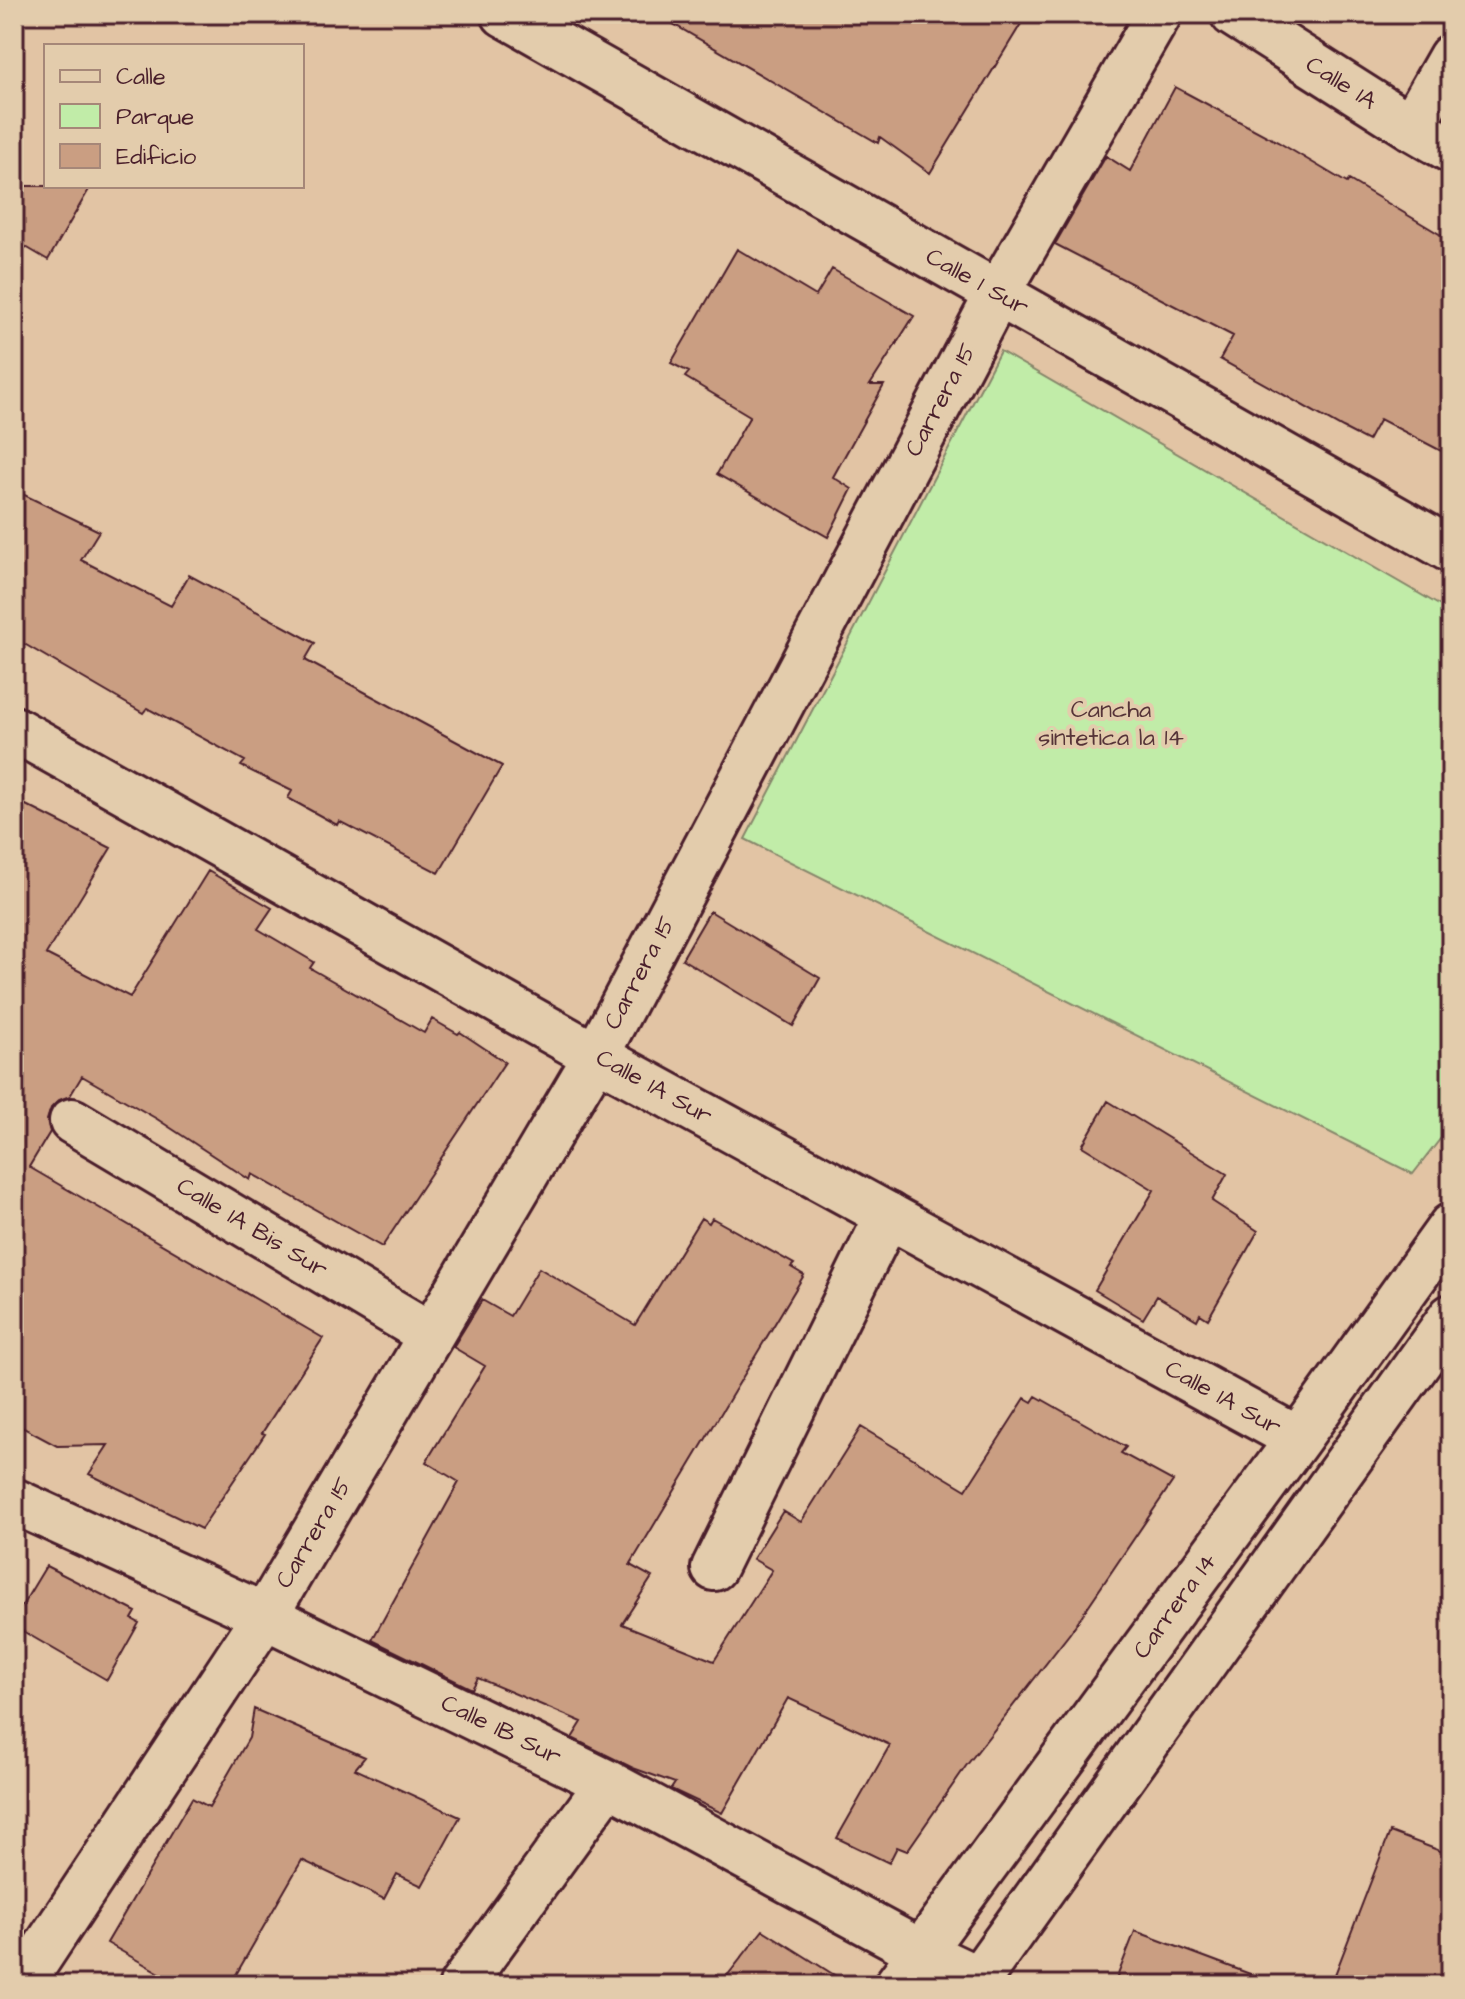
<svg xmlns="http://www.w3.org/2000/svg" width="1465" height="1999" viewBox="0 0 1465 1999" font-family="'Architects Daughter',sans-serif">
<style>
.green{fill:#c1eca8;stroke:#86866a;stroke-width:2}
.building{fill:#ca9e82;stroke:#4a1f2b;stroke-width:2}
.lines{fill:none;stroke-linecap:round;stroke-linejoin:round}
.street-casing{stroke:#4a1f2b;stroke-width:50}
.secondary-casing{stroke:#4a1f2b;stroke-width:50}
.street{stroke:#e3ccac;stroke-width:44}
.secondary{stroke:#e3ccac;stroke-width:44}
.labels{text-anchor:middle;dominant-baseline:central;stroke-width:8;stroke-linejoin:round;paint-order:stroke}
.street-label{font-size:24px;fill:#4a1f2b;stroke:#e3ccac}
.park-label{font-size:24px;fill:#563438;stroke:#e3ccac}
</style>
<rect width="100%" height="100%" fill="#e2c4a4"/>
<filter id="ink" filterUnits="userSpaceOnUse"><feTurbulence type="fractalNoise" baseFrequency=".0125" numOctaves="2"/><feDisplacementMap in="SourceGraphic" scale="16" xChannelSelector="R" yChannelSelector="G"/><feConvolveMatrix kernelMatrix="1 2 1 2 8 2 1 2 1" color-interpolation-filters="sRGB"/></filter>
<g filter="url(#ink)">
<path class="green" d="M1000,351L1451,612V1125L1413,1174L745,839Z"/>
<path class="building" d="M656,14H1027L930,173L880,137L878,143Z
M1175,87L1278,142L1347,183L1349,180L1451,241V456L1380,419L1368,441L1343,428L1220,359L1233,336L1055,244L1106,156L1130,171Z
M14,186H91L48,260L14,240Z
M737,249L816,296L832,269L914,316L870,385H884L833,477L852,489L828,537L717,474L750,416L685,377L689,372L671,363Z
M14,490L99,531L81,560L171,606L189,575L315,643L305,660L502,766L439,873L339,821L337,825L288,798L292,791L241,766L245,761L147,708L143,713L14,638Z
M14,799L111,848L46,954L130,997L208,871L272,908L258,929L314,962L310,968L424,1033L432,1019L458,1034L460,1032L505,1062L382,1247L252,1174L250,1180L157,1119L82,1076L70,1096L59,1100L51,1108L47,1120L50,1132L29,1167L323,1338L262,1433L265,1434L201,1529L89,1474L108,1445L57,1446L14,1423Z
M710,911L820,978L793,1026L682,959Z
M1108,1101L1227,1174L1212,1201L1258,1231L1208,1319L1200,1314L1197,1320L1157,1296L1143,1319L1095,1290L1154,1190L1082,1146Z
M701,1218L709,1223L712,1218L794,1264L791,1267L804,1275L630,1565L652,1577L622,1624L714,1661L772,1570L753,1559L783,1511L801,1522L861,1427L966,1490L1025,1398L1032,1402L1036,1396L1126,1447L1121,1453L1173,1481L1070,1633L966,1766L907,1851L897,1847L889,1863L837,1838L890,1745L788,1698L722,1813L671,1789L675,1783L633,1768L572,1738L582,1722L478,1678L472,1689L372,1640L459,1482L426,1462L485,1366L453,1347L482,1300L510,1316L539,1268L635,1325Z
M46,1566L136,1612L132,1619L139,1623L107,1680L14,1626V1619Z
M254,1709L365,1757L355,1769L460,1817L422,1886L397,1874L384,1899L302,1860L230,1985H181L107,1943L192,1798L209,1807L249,1738Z
M1390,1832L1451,1855V1985H1331Z
M763,1930L850,1985H720Z
M1135,1931L1266,1980L1265,1985H1114Z"/>
<g class="lines">
<defs>
<path id="street" d="M504,14L1451,550
M1233,14L1411,127L1451,150
M1411,127L1451,57
M72,1121L431,1335
M14,1501L265,1616L608,1783L921,1952L978,1979
M714,1568L888,1215
M21,1985L265,1616L596,1056L998,293L1159,14
M462,1985L608,1783"/>
<path id="secondary" d="M14,729L596,1056L1298,1439
M897,1985L1298,1439L1451,1226
M974,1985L1451,1317"/>
</defs>
<use href="#street" class="street-casing"/>
<use href="#secondary" class="secondary-casing"/>
<use href="#street" class="street"/>
<use href="#secondary" class="secondary"/>
</g>
</g>
<g class="labels">
<g class="street-label">
<text transform="translate(1341 83) rotate(32)">Calle 1A</text>
<text transform="translate(977 282) rotate(29)">Calle 1 Sur</text>
<text transform="translate(941 400) rotate(-62)">Carrera 15</text>
<text transform="translate(640 973) rotate(-62)">Carrera 15</text>
<text transform="translate(654 1087) rotate(29)">Calle 1A Sur</text>
<text transform="translate(252 1228) rotate(31)">Calle 1A Bis Sur</text>
<text transform="translate(1223 1398) rotate(29)">Calle 1A Sur</text>
<text transform="translate(314 1533) rotate(-59)">Carrera 15</text>
<text transform="translate(1175 1606) rotate(-54)">Carrera 14</text>
<text transform="translate(501 1730) rotate(26)">Calle 1B Sur</text>
</g>
<g class="park-label">
<text x="1111" y="710">Cancha<tspan x="1111" dy="28">sintetica la 14</tspan></text>
</g>
</g>
<rect width="1465" height="1999" fill="none" stroke="#e3ccac" stroke-width="48"/>
<rect x="24" y="24" width="1417" height="1951" fill="none" stroke="#4a1f2b" stroke-width="3" filter="url(#ink)"/>
<rect x="44" y="44" width="260" height="144" fill="#e3ccac" stroke="#a68778" stroke-width="2"/>
<rect x="60" y="70" width="40" height="12" fill="#e3ccac" stroke="#a68778" stroke-width="2"/>
<text x="116" y="84" font-size="24" fill="#4a1f2b">Calle</text>
<rect x="60" y="104" width="40" height="24" fill="#c1eca8" stroke="#a68778" stroke-width="2"/>
<text x="116" y="124" font-size="24" fill="#4a1f2b">Parque</text>
<rect x="60" y="144" width="40" height="24" fill="#ca9e82" stroke="#a68778" stroke-width="2"/>
<text x="116" y="164" font-size="24" fill="#4a1f2b">Edificio</text>
</svg>
